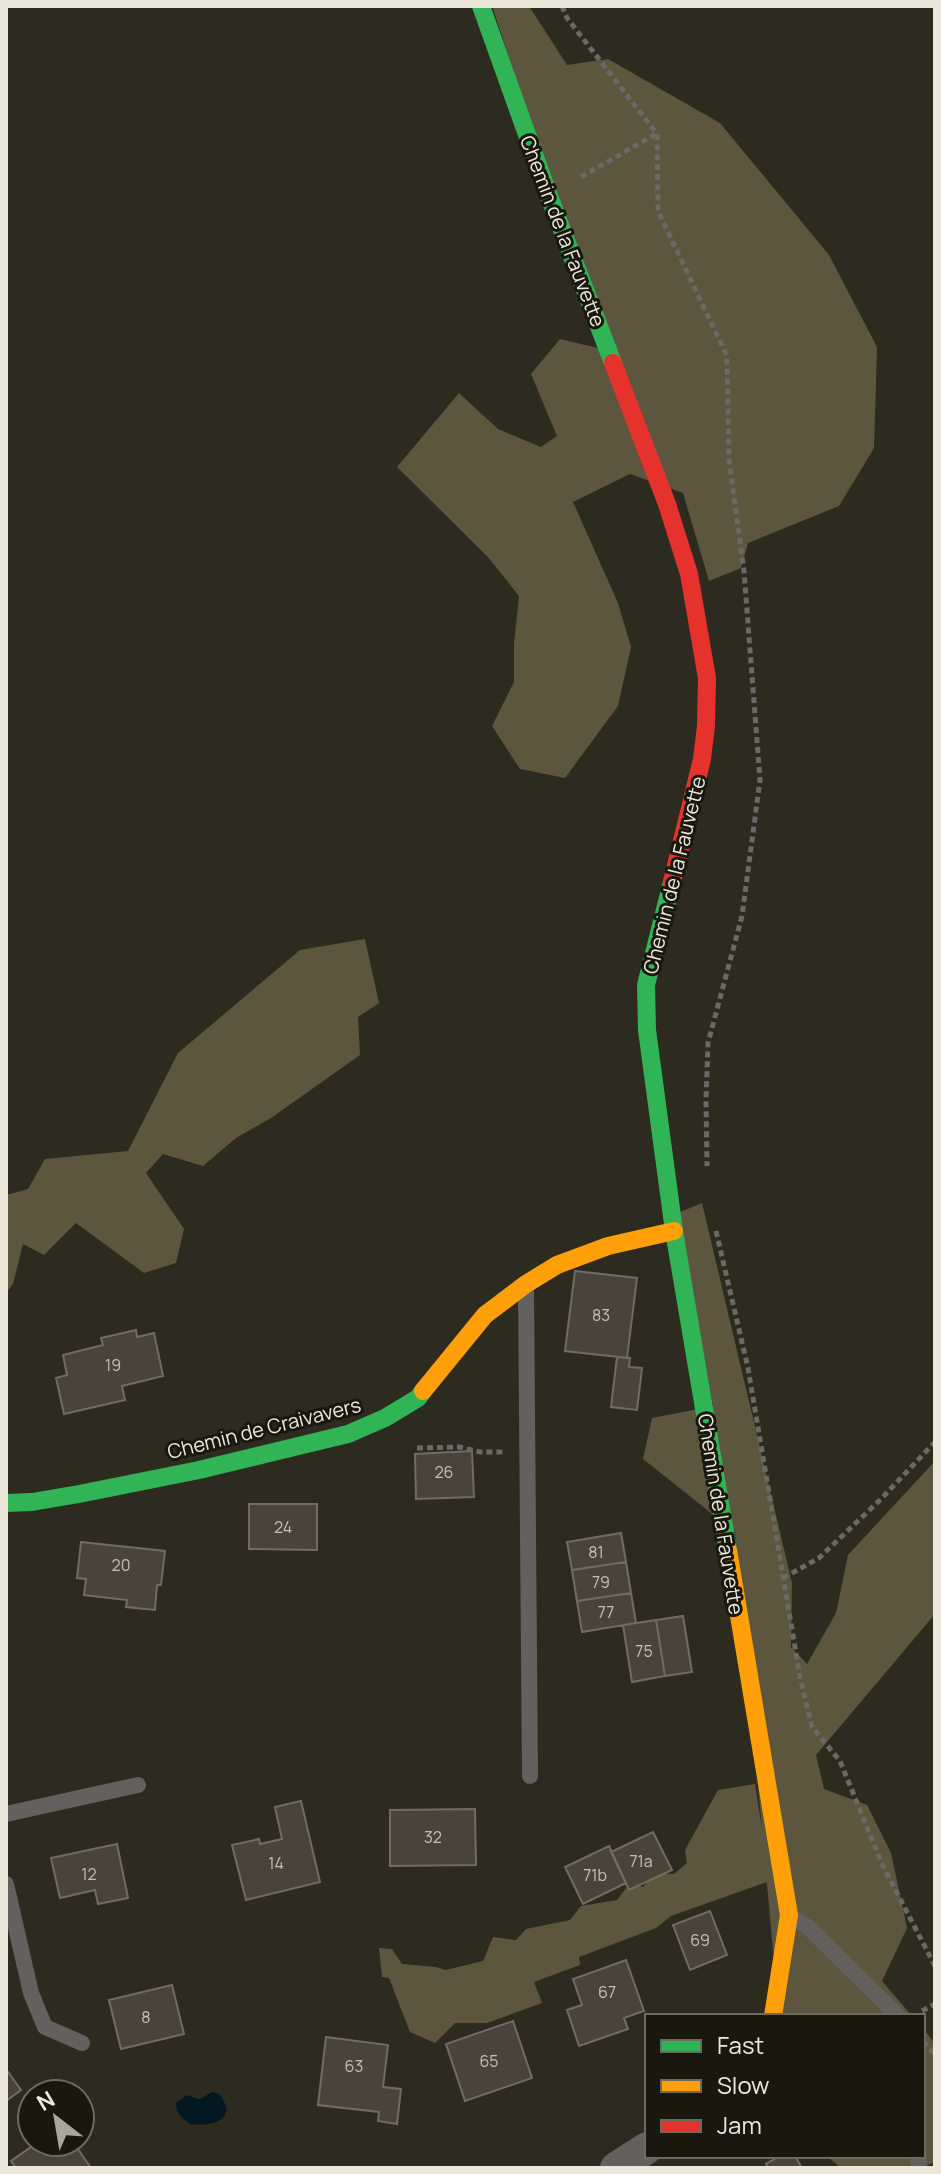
<svg xmlns="http://www.w3.org/2000/svg" width="941" height="2174" viewBox="0 0 941 2174" font-family="Manrope,sans-serif">
<style>
.forest{fill:#5c563e}
.water{fill:#041822}
.building{fill:#4a433c;stroke:#716b64;stroke-width:2}
.lines{fill:none;stroke-linecap:round;stroke-linejoin:round}
.path{stroke:#6b6865;stroke-width:5;stroke-dasharray:6 4;stroke-linecap:butt}
.lane{stroke:#63605d;stroke-width:16}
.street{stroke:#63605d;stroke-width:32}
.fast{stroke:#30b455;stroke-width:18}
.slow{stroke:#ff9f0a;stroke-width:18}
.jam{stroke:#e5322d;stroke-width:18}
.labels{text-anchor:middle;dominant-baseline:central;stroke-width:6;stroke-linejoin:round;paint-order:stroke}
.number-label{font-size:16px;fill:#c4c0b4}
.street-label{font-size:20px;fill:#ece9dc;stroke:#19170e}
</style>
<rect width="100%" height="100%" fill="#2d2b20"/>
<path class="forest" d="M492,6H529L567,65L608,59L720,123L829,255L877,347L874,448L839,506L748,543L741,568L709,581L683,493L630,474L573,502L618,603L631,647L618,706L565,778L520,769L492,726L514,682V644L519,596L488,557L397,467L459,393L498,429L541,447L557,436L531,374L560,339L606,350Z
M365,939L379,1003L358,1017L360,1055L271,1118L236,1138L203,1166L163,1154L146,1173L184,1229L176,1263L144,1273L76,1223L44,1255L23,1244L13,1284L6,1293V1195L28,1189L45,1159L128,1151L178,1053L300,950Z
M702,1203L792,1583L791,1647L807,1664L836,1613L848,1555L935,1461V1614L816,1755L824,1789L867,1805L891,1853L907,1928L882,1981L912,2016H779L735,1532L643,1459L652,1418L713,1406L678,1213Z
M755,1784L770,1881L671,1916L656,1928L579,1957L580,1965L534,1982L542,2003L487,2023H455L435,2043L410,2032L389,1978L382,1977L379,1948L392,1949L402,1964L436,1967L446,1970L483,1961L493,1937L516,1940L526,1929L570,1920L581,1906L617,1900L630,1883L643,1887L654,1873L674,1874L687,1863L685,1850L718,1790Z
M923,2028L935,2044V2162L921,2168H841L827,2156H923Z"/>
<path class="water" d="M212,2092L219,2094C240,2120 212,2127 190,2124L181,2117L177,2110L176,2103L186,2095L200,2099Z"/>
<path class="building" d="M575,1271L637,1278L627,1358L565,1351Z
M136,1330L137,1337L154,1333L163,1376L122,1386L125,1400L64,1414L56,1378L67,1375L63,1355L103,1345L101,1338Z
M617,1357L630,1358L629,1367L642,1368L637,1410L611,1407Z
M472,1451L474,1497L416,1499L415,1454Z
M249,1504H317V1550L249,1549Z
M621,1533L626,1562L572,1570L567,1542Z
M81,1542L165,1551L161,1585H157L155,1610L126,1607L127,1600L84,1595L86,1579L77,1578Z
M626,1562L631,1593L577,1601L572,1570Z
M631,1593L636,1623L582,1632L577,1601Z
M683,1616L692,1672L665,1676L656,1620Z
M656,1620L665,1676L632,1682L623,1625Z
M301,1801L320,1882L246,1900L232,1845L259,1839L260,1844L282,1839L275,1807Z
M475,1809L476,1865L390,1866V1810Z
M653,1832L672,1870L629,1890L611,1852Z
M117,1844L128,1898L98,1904L95,1890L60,1898L51,1858Z
M609,1846L626,1883L583,1904L565,1867Z
M710,1911L727,1955L690,1970L673,1925Z
M626,1960L644,2011L624,2018L628,2029L579,2046L567,2010L582,2005L573,1979Z
M172,1985L184,2034L121,2049L109,2000Z
M513,2021L532,2078L465,2101L446,2044Z
M326,2037L388,2045L383,2087L401,2089L397,2124L378,2121L379,2112L318,2105Z
M6,2069L21,2090L6,2101Z
M38,2142H73L91,2168H16L11,2161Z
M780,2156H795L802,2168H768L766,2164Z"/>
<g class="lines">
<path class="path" d="M562,6L567,18L657,134L658,211L727,356L729,460L744,571L760,780L742,916L708,1043L706,1100L707,1166
M581,177L656,134
M716,1231L748,1368L800,1677L812,1727L840,1761L882,1864L935,1966
M417,1448L459,1447L480,1452H503
M783,1578L819,1558L881,1499L935,1442
M922,2011L935,2004
M923,2042L935,2054"/>
<path class="lane" d="M526,1290L530,1776
M6,1814L138,1785
M6,1884L31,1993L45,2027L82,2043
M790,1916L808,1927L898,2016
M918,2156L919,2168"/>
<path class="street" d="M616,2168L647,2148"/>
<path class="fast" d="M481,6L549,196L613,363
M672,882L646,985L647,1030L674,1231L728,1550
M6,1503L32,1502L79,1494L199,1470L348,1434L385,1418L418,1398L423,1391"/>
<path class="slow" d="M423,1391L485,1315L526,1284L557,1265L608,1246L674,1231
M728,1550L789,1915L773,2016"/>
<path class="jam" d="M613,363L667,504L689,574L707,678L706,726L702,759L672,882"/>
</g>
<g class="labels">
<g class="number-label">
<text x="601" y="1315">83</text>
<text x="113" y="1365">19</text>
<text x="444" y="1472">26</text>
<text x="283" y="1527">24</text>
<text x="596" y="1552">81</text>
<text x="121" y="1565">20</text>
<text x="601" y="1582">79</text>
<text x="606" y="1612">77</text>
<text x="644" y="1651">75</text>
<text x="433" y="1837">32</text>
<text x="641" y="1861">71a</text>
<text x="276" y="1863">14</text>
<text x="89" y="1874">12</text>
<text x="595" y="1875">71b</text>
<text x="700" y="1940">69</text>
<text x="607" y="1992">67</text>
<text x="146" y="2017">8</text>
<text x="489" y="2061">65</text>
<text x="354" y="2066">63</text>
</g>
<g class="street-label">
<text transform="translate(563 231) rotate(69)">Chemin de la Fauvette</text>
<text transform="translate(674 875) rotate(-76)">Chemin de la Fauvette</text>
<text transform="translate(264 1428) rotate(-14)">Chemin de Craivavers</text>
<text transform="translate(721 1514) rotate(81)">Chemin de la Fauvette</text>
</g>
</g>
<rect width="941" height="2174" fill="none" stroke="#ece9dc" stroke-width="16"/>
<rect x="645" y="2014" width="280" height="144" fill="#19170e" stroke="#6d6b60" stroke-width="2"/>
<rect x="661" y="2040" width="40" height="12" fill="#30b455" stroke="#6d6b60" stroke-width="2"/>
<text x="717" y="2054" font-size="24" fill="#ece9dc">Fast</text>
<rect x="661" y="2080" width="40" height="12" fill="#ff9f0a" stroke="#6d6b60" stroke-width="2"/>
<text x="717" y="2094" font-size="24" fill="#ece9dc">Slow</text>
<rect x="661" y="2120" width="40" height="12" fill="#e5322d" stroke="#6d6b60" stroke-width="2"/>
<text x="717" y="2134" font-size="24" fill="#ece9dc">Jam</text>
<g transform="translate(56 2118) rotate(329)"><circle r="38" fill="#19170e" stroke="#6d6b60" stroke-width="2"/>
<path d="M0-6L14 30L0 20L-14 30Z" fill="#a9a69a"/>
<text y="-12" font-size="22" font-weight="bold" text-anchor="middle" fill="#ece9dc">N</text>
</g>
</svg>
